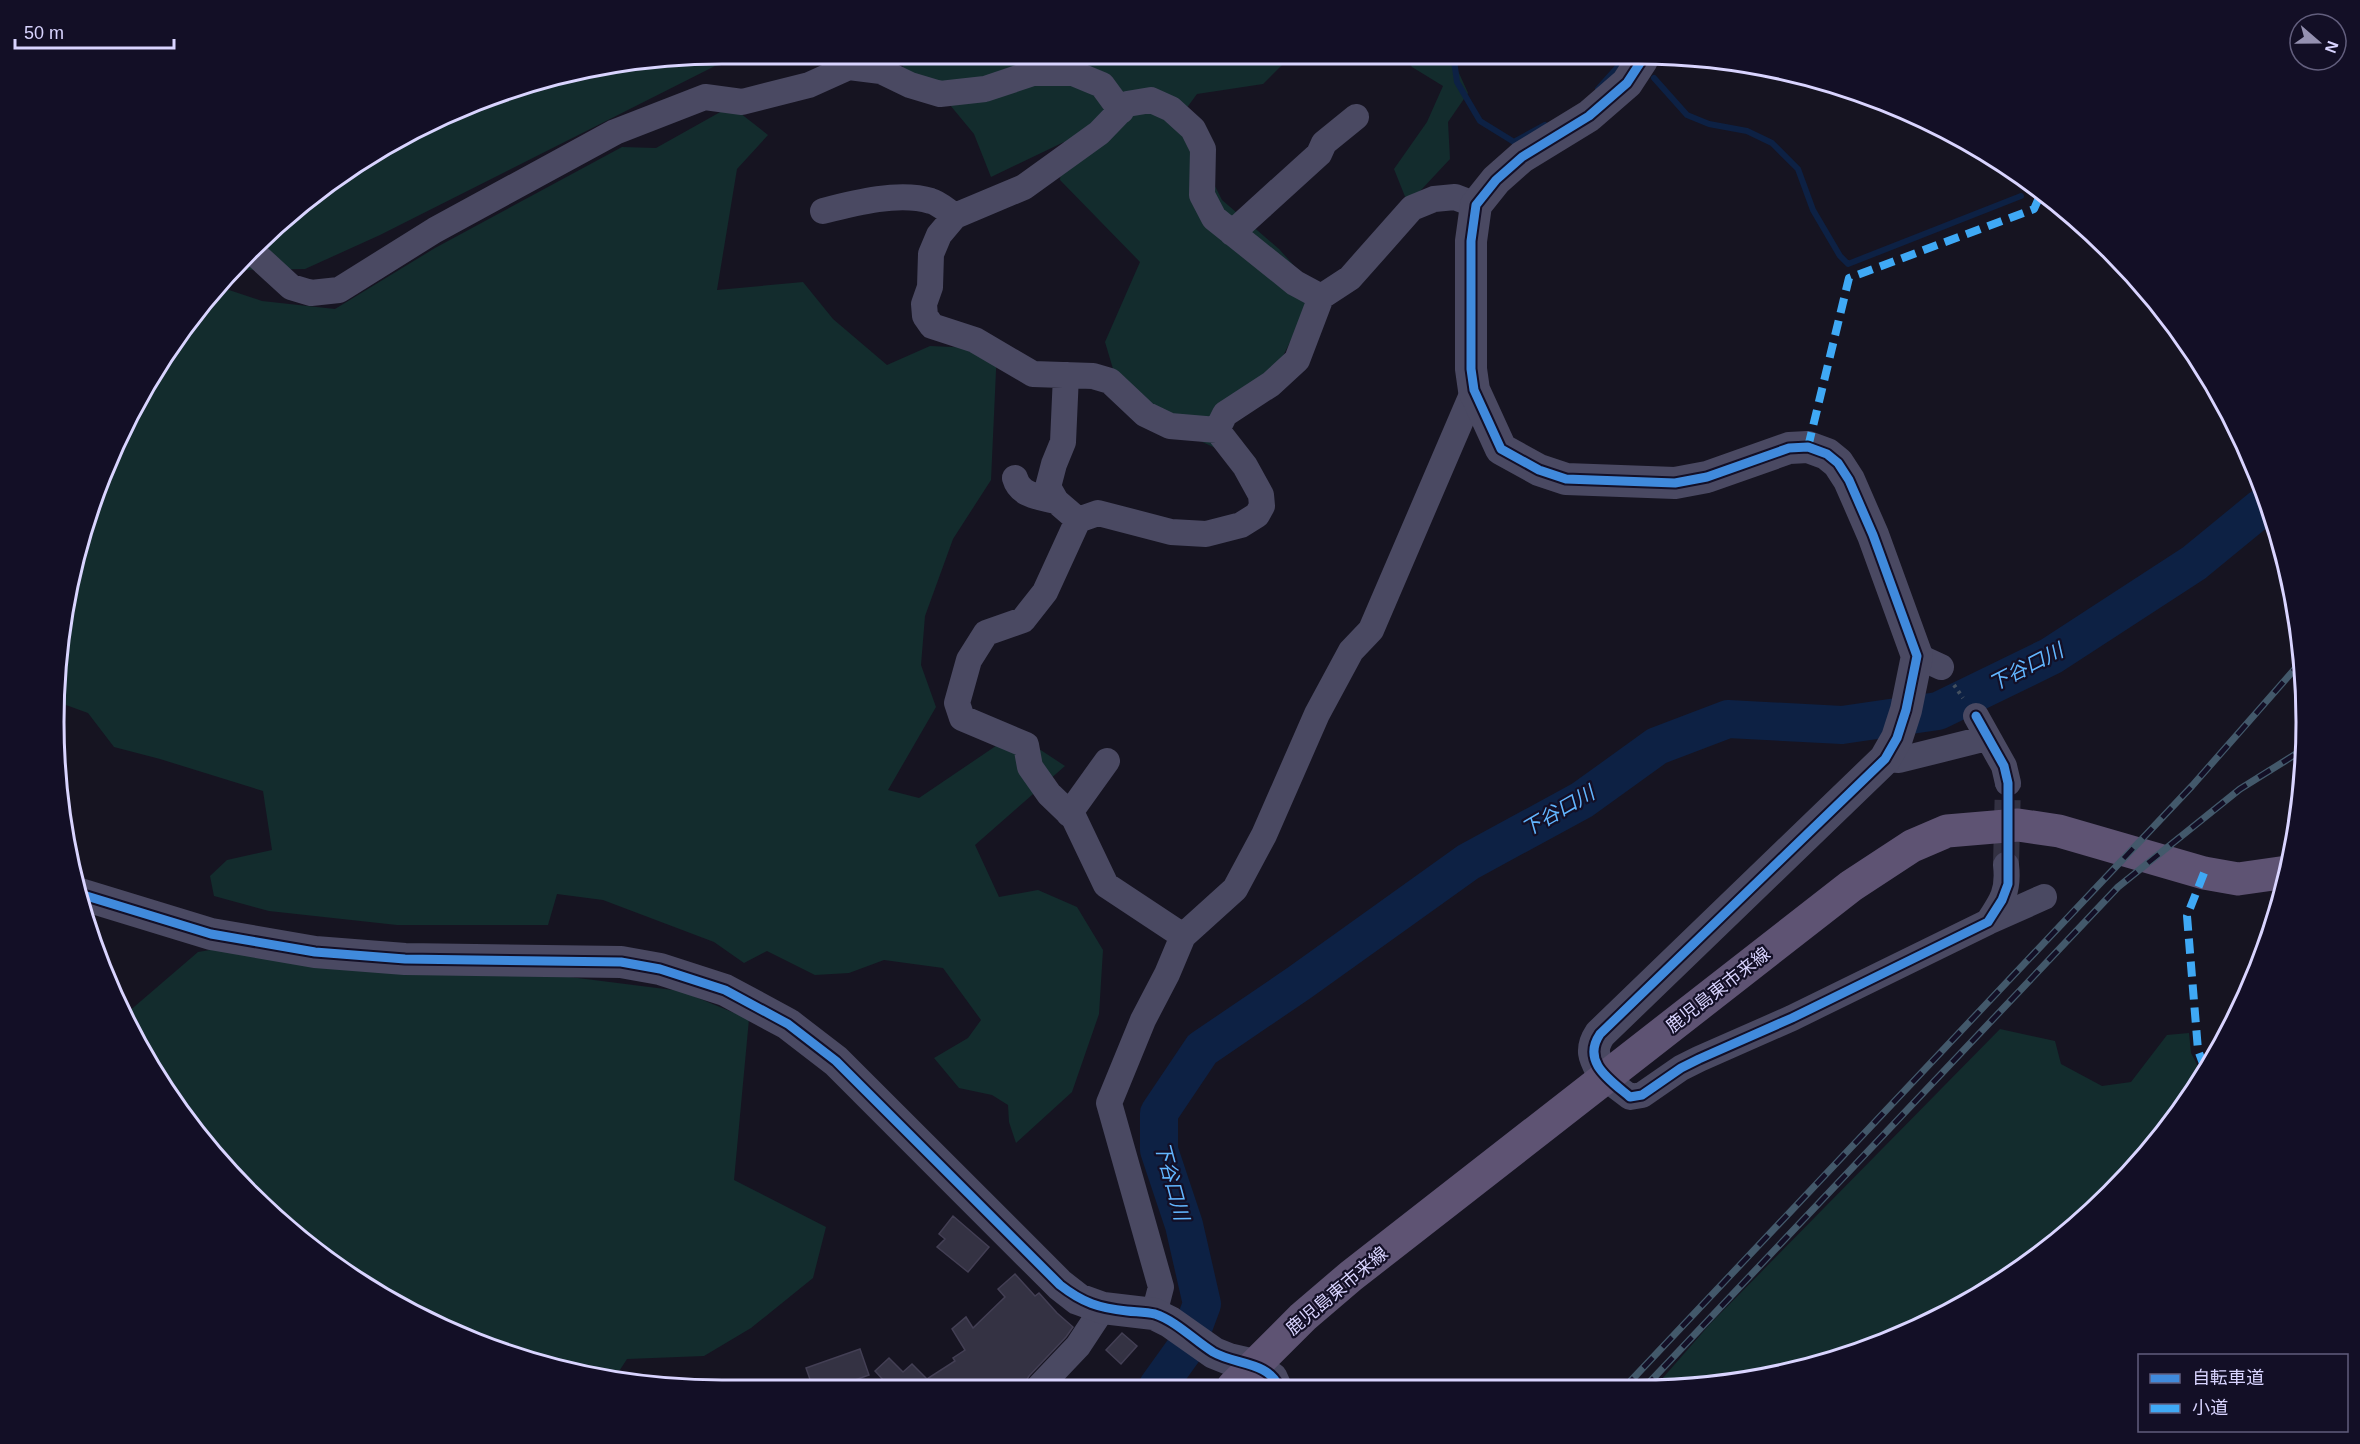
<svg xmlns="http://www.w3.org/2000/svg" width="2360" height="1444" viewBox="0 0 2360 1444" font-family="Arial,'Noto Sans JP',sans-serif">
<style>
.green{fill:#132c2d}
.lines{fill:none;stroke-linecap:round;stroke-linejoin:round}
.stream{stroke:#0d2144;stroke-width:6}
.river{stroke:#0d2144;stroke-width:38}
.building{fill:#343243;stroke:#433f54;stroke-width:1.5}
.minor-tunnel{stroke:#333142;stroke-width:26;stroke-dasharray:26 13;stroke-linecap:butt}
.path{stroke:#44505f;stroke-width:4;stroke-dasharray:3 4.5;stroke-linecap:butt}
.minor{stroke:#4a4962;stroke-width:26}
.tertiary{stroke:#4a4962;stroke-width:32}
.primary{stroke:#5e5373;stroke-width:33}
.rail-casing{stroke:#43596b;stroke-width:7}
.rail{stroke:#130f26;stroke-width:4.5;stroke-dasharray:14;stroke-linecap:butt}
.quiet{stroke:#3fa9f5;stroke-width:8;stroke-dasharray:15 8;stroke-linecap:butt}
.cycleway-casing{stroke:#130f26;stroke-width:13}
.cycleway{stroke:#408adc;stroke-width:9}
.labels{text-anchor:middle;dominant-baseline:central;stroke-width:4.5;stroke-linejoin:round;paint-order:stroke}
.street-label{font-size:18px;fill:#d9d4ff;stroke:#130f26}
.water-label{font-size:20px;font-style:italic;fill:#62b6ff;stroke:#130f26}
.rim{fill:none;stroke:#d9d4ff;stroke-width:3}
</style>
<rect width="100%" height="100%" fill="#161421"/>
<path class="green" d="M634,60H747L715,66L380,235L305,269L237,270L316,192L426,123L508,89Z
M902,60H1287L1263,84L1197,94L1180,117L1222,200L1279,249L1316,290L1277,368L1214,414L1238,458L1200,441L1186,428L1119,389L1105,342L1140,262L1060,180L1064,142L991,177L974,134L950,105L905,89Z
M1406,60H1453L1468,93L1448,122L1450,159L1408,204L1394,169L1427,122L1443,86L1412,67Z
M731,106L768,135L737,169L717,290L803,282L833,319L887,365L930,346L997,349L991,480L953,539L925,616L921,665L936,707L888,790L919,798L1015,733L1065,766L975,845L999,897L1038,890L1077,907L1103,950L1099,1014L1072,1092L1016,1143L1009,1122L1008,1105L992,1095L959,1088L934,1058L968,1038L981,1020L943,968L884,960L849,973L815,975L767,951L744,963L714,942L603,900L557,894L548,925H397L269,911L214,896L210,876L227,860L272,850L263,791L160,759L114,747L88,713L55,701L60,634L89,508L123,426L192,316L220,287L262,301L335,309L435,248L622,147L656,148Z
M216,949L546,974L681,991L749,1019L734,1180L826,1227L813,1278L751,1328L704,1356L627,1359L614,1379L467,1339L316,1252L249,1194L167,1093L127,1013L198,952Z
M2000,1029L2055,1041L2061,1064L2102,1086L2131,1082L2167,1035L2189,1033L2191,1053L2202,1074L2168,1128L2079,1224L1972,1301L1852,1355L1682,1389L1654,1388L1710,1324Z"/>
<g class="lines">
<path class="stream" d="M1454,60L1457,82L1480,121L1514,142L1545,125
M1654,78L1687,115L1709,124L1747,131L1772,143L1798,169L1813,210L1840,256L1848,264L2021,196
M1598,89L1624,60"/>
<path class="river" d="M1158,1386L1186,1347L1202,1304L1184,1225L1159,1150V1113L1202,1049L1299,983L1468,862L1582,800L1657,746L1728,719L1842,725L1938,711L2051,656L2194,563L2261,508L2269,505"/>
</g>
<path class="building" d="M953,1216L989,1247L968,1272L937,1247L945,1239L939,1234Z
M1015,1274L1035,1296L1039,1293L1057,1313L1073,1327L1066,1337L1029,1376L1023,1386L888,1385L875,1371L889,1358L903,1372L912,1364L927,1379L955,1361L953,1358L965,1350L952,1329L966,1317L973,1328L1005,1297L998,1289Z
M1122,1333L1137,1346L1121,1364L1106,1350Z
M860,1349L869,1375L841,1385H812L806,1368Z"/>
<g class="lines">
<path class="minor-tunnel" d="M2006,865L2008,783"/>
<path class="path" d="M1954,685L1963,698"/>
<path class="minor" d="M823,211C854,203 899,191 931,201C939,203 947,211 955,216
M1232,233L1319,154L1324,143L1356,117
M254,253L291,287L311,293L339,290L435,230L615,132L705,97L742,102L809,85L849,67L881,71L910,85L940,94L985,89L1033,73H1073L1102,85L1121,111
M1066,375L1063,442L1054,464L1048,487L1056,501L1078,520
M1217,430L1170,426L1145,414L1110,381L1093,376L1033,374L975,340L932,326L925,316L924,304L930,287L931,254L939,235L955,216L1024,187L1099,133L1127,104L1151,100L1171,109L1193,129L1203,149L1202,195L1214,218L1295,283L1321,297
M1015,478C1020,496 1040,497 1056,501
M1917,656L1941,667
M1976,716L2004,766L2008,783
M1885,759L1899,760L1987,738
M1069,814L1107,761
M1988,922L2044,897
M1183,936L1106,885L1074,818L1049,794L1030,767L1026,745L962,718L957,703L969,660L986,633L1023,620L1045,592L1078,520L1098,513L1171,532L1206,534L1241,525L1257,515L1262,506L1261,495L1245,466L1217,430L1225,414L1271,384L1297,360L1321,297L1350,278L1412,208L1434,199L1455,197L1476,205
M1605,1078L1630,1097L1642,1095L1681,1068L1699,1059L1792,1018L1988,922C2002,901 2009,891 2006,865
M1154,1314L1161,1287L1109,1103L1143,1020L1167,974L1183,936L1235,889L1264,835L1317,714L1351,651L1371,630L1474,390
M1255,1365L1274,1376L1279,1387
M1040,1386L1078,1346L1103,1308"/>
<path class="tertiary" d="M80,894L211,934L315,952L405,959L621,962L660,969L725,990L788,1024L836,1061L1060,1285L1078,1299L1103,1308L1154,1314L1170,1322L1214,1353L1229,1359L1255,1365
M1605,1078C1596,1060 1588,1052 1600,1034L1885,759L1897,738L1906,710L1917,656L1873,535L1849,480L1838,463L1827,454L1808,447L1789,448L1707,477L1675,483L1566,479L1539,470L1501,449L1474,390L1471,369V241L1476,205L1496,180L1522,157L1589,116L1627,83L1642,60"/>
<path class="primary" d="M1233,1387L1303,1317L1351,1276L1851,886L1912,846L1947,831L2018,825L2059,831L2204,873L2238,879L2287,872"/>
<defs>
<path id="rail" d="M1624,1388L2192,786L2301,662
M1644,1388L2118,887L2240,789L2304,749"/>
</defs>
<use href="#rail" class="rail-casing"/>
<use href="#rail" class="rail"/>
<path class="quiet" d="M1808,447L1849,278L2034,209L2042,191
M2204,873L2187,916L2198,1050L2205,1069"/>
<defs>
<path id="cycleway" d="M1642,60L1627,83L1589,116L1522,157L1496,180L1476,205L1471,241V369L1474,390L1501,449L1539,470L1566,479L1675,483L1707,477L1789,448L1808,447L1827,454L1838,463L1849,480L1873,535L1917,656L1906,710L1897,738L1885,759L1600,1034C1581,1062 1610,1080 1630,1097L1642,1095L1681,1068L1699,1059L1792,1018L1988,922L2002,900L2008,884V783L2004,766L1976,716
M80,894L211,934L315,952L405,959L621,962L660,969L725,990L788,1024L836,1061L1060,1285C1083,1303 1099,1308 1127,1311C1136,1312 1146,1312 1155,1314C1176,1321 1194,1340 1213,1352C1235,1365 1268,1361 1279,1387"/>
</defs>
<use href="#cycleway" class="cycleway-casing"/>
<use href="#cycleway" class="cycleway"/>
</g>
<g class="labels">
<g class="street-label">
<text transform="translate(1718 990) rotate(-38)">鹿児島東市来線</text>
<text transform="translate(1337 1291) rotate(-40)">鹿児島東市来線</text>
</g>
<g class="water-label">
<text transform="translate(2026 667) rotate(-27)">下谷口川</text>
<text transform="translate(1558 811) rotate(-30)">下谷口川</text>
<text transform="translate(1172 1181) rotate(75)">下谷口川</text>
</g>
</g>
<path d="M0 0H2360V1444H0ZM722 64H1638A658 658 0 0 1 2296 722V722A658 658 0 0 1 1638 1380H722A658 658 0 0 1 64 722V722A658 658 0 0 1 722 64Z" fill="#130f26" fill-rule="evenodd"/>
<path class="rim" d="M722 64H1638A658 658 0 0 1 2296 722V722A658 658 0 0 1 1638 1380H722A658 658 0 0 1 64 722V722A658 658 0 0 1 722 64Z"/>
<rect x="2138" y="1354" width="210" height="78" fill="#130f26" stroke="#625e7d" stroke-width="1.5"/>
<rect x="2150" y="1374" width="30" height="9" fill="#408adc" stroke="#625e7d" stroke-width="1.5"/>
<text x="2192" y="1384" font-size="18" fill="#d9d4ff">自転車道</text>
<rect x="2150" y="1404" width="30" height="9" fill="#3fa9f5" stroke="#625e7d" stroke-width="1.5"/>
<text x="2192" y="1414" font-size="18" fill="#d9d4ff">小道</text>
<g transform="translate(2318 42) rotate(110)"><circle r="28" fill="#130f26" stroke="#625e7d" stroke-width="1.5"/>
<path d="M0-4.5L10 22L0 15L-10 22Z" fill="#9591b1"/>
<text y="-9" font-size="16" font-weight="bold" text-anchor="middle" fill="#d9d4ff">N</text>
</g>
<path d="M15 39v9h159v-9" fill="none" stroke="#d9d4ff" stroke-width="3"/>
<text x="24" y="39" font-size="18" fill="#d9d4ff" stroke="#130f26" stroke-width="4.5" paint-order="stroke">50 m</text>
</svg>
